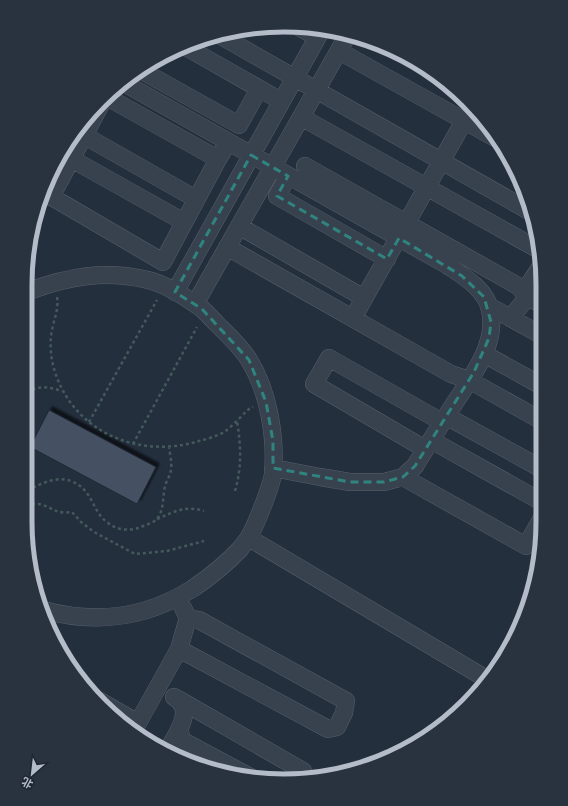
<svg xmlns="http://www.w3.org/2000/svg" width="568" height="806" viewBox="0 0 568 806" font-family="Ubuntu,'Noto Sans SC',sans-serif">
<style>
.building{fill:#455162;stroke:#1f2835;filter:url(#shadow)}
.lines{fill:none;stroke-linecap:round;stroke-linejoin:round}
.street-casing{stroke:#565f6c;stroke-width:18}
.path{stroke:#44595c;stroke-width:2.5;stroke-dasharray:3 3;stroke-linecap:butt}
.street{stroke:#38414e;stroke-width:17}
.marked{fill:none;stroke:#308480;stroke-width:3;stroke-dasharray:8 5;stroke-linejoin:round}
.rim{fill:none;stroke:#b4bcc9;stroke-width:5}
</style>
<defs>
<filter id="shadow"><feDropShadow dx="3.5" dy="-3.5" stdDeviation="1" flood-color="#0009"/></filter>
</defs>
<rect width="100%" height="100%" fill="#242f3e"/>
<path class="building" d="M49,410L156,467L137,504L30,447Z"/>
<g class="lines">
<defs>
<path id="street" d="M297,26L317,37
M221,36L529,211
M186,47L281,101
M339,51L495,138
M144,72L239,125L259,89
M124,83L447,265C463,276 486,289 490,310C498,345 470,379 452,407C440,426 427,446 415,466L403,477L384,482H350L320,477L273,468
M107,97L218,159L224,149
M301,117L541,251
M78,132L196,199
M61,153L184,222
M305,166L518,286L528,297
M288,176L277,196L387,259
M45,193L163,262L218,159
M51,197L101,104
M239,226L364,298
M227,247L451,374L469,380L542,421
M29,291C70,276 105,270 148,280C165,284 187,298 201,308C207,313 213,320 218,325C229,336 241,347 249,360C269,392 276,438 273,474C271,487 256,525 249,537C247,541 243,544 241,548C226,564 210,577 192,589C146,618 95,624 43,610
M175,292L321,31
M528,297L530,283L541,266
M195,304L346,38
M489,306L541,335
M353,318L464,121
M510,318L528,297L541,304
M484,354L542,386
M446,416L542,469
M431,440L542,502
M425,449L314,384L329,358L442,422
M403,477L526,546L542,518
M249,538L485,678
M179,649L328,729L337,727L344,713L346,701L199,620L188,618
M178,699L303,771L298,779
M100,701L138,723
M134,730L179,649L188,618L183,608
M179,731L183,741L254,779
M167,751C176,735 196,709 174,697"/>
</defs>
<use href="#street" class="street-casing"/>
<path class="path" d="M57,297C59,309 54,319 52,330C49,345 51,361 56,375C77,434 141,459 199,441C207,439 217,436 224,432C233,426 241,416 249,409L253,407
M27,392C39,385 50,387 62,391
M89,422L157,300
M133,444L197,327
M235,491C242,467 241,446 237,421
M26,505C32,504 38,503 43,505C56,510 57,514 72,512L81,522L94,532L135,554L167,551L204,541
M25,509L30,489C43,483 56,476 71,481C94,490 91,511 108,523C117,530 128,531 138,528C143,526 153,523 157,519C165,509 162,494 166,483C168,478 171,474 171,469C172,462 170,454 169,448
M157,519C174,512 185,505 204,511"/>
<use href="#street" class="street"/>
</g>
<path class="marked" d="M251,155L288,176L277,196L387,259L399,238L462,276L484,297L491,322L489,338L474,372L415,466L403,477L384,482H350L273,468V441L266,402L249,360L202,309L175,292Z"/>
<path d="M0 0H568V806H0ZM284 32H284A252 252 0 0 1 536 284V522A252 252 0 0 1 284 774H284A252 252 0 0 1 32 522V284A252 252 0 0 1 284 32Z" fill="#29323f" fill-rule="evenodd"/>
<path class="rim" d="M284 32H284A252 252 0 0 1 536 284V522A252 252 0 0 1 284 774H284A252 252 0 0 1 32 522V284A252 252 0 0 1 284 32Z"/>
<g transform="translate(32 774) rotate(208)" stroke="#1d2633" stroke-width="3" paint-order="stroke">
<path d="M0-3L7 15L0 10L-7 15Z" fill="#b4bcc9"/>
<text y="-6" font-size="11" font-weight="bold" text-anchor="middle" fill="#b4bcc9">北</text>
</g>
</svg>
